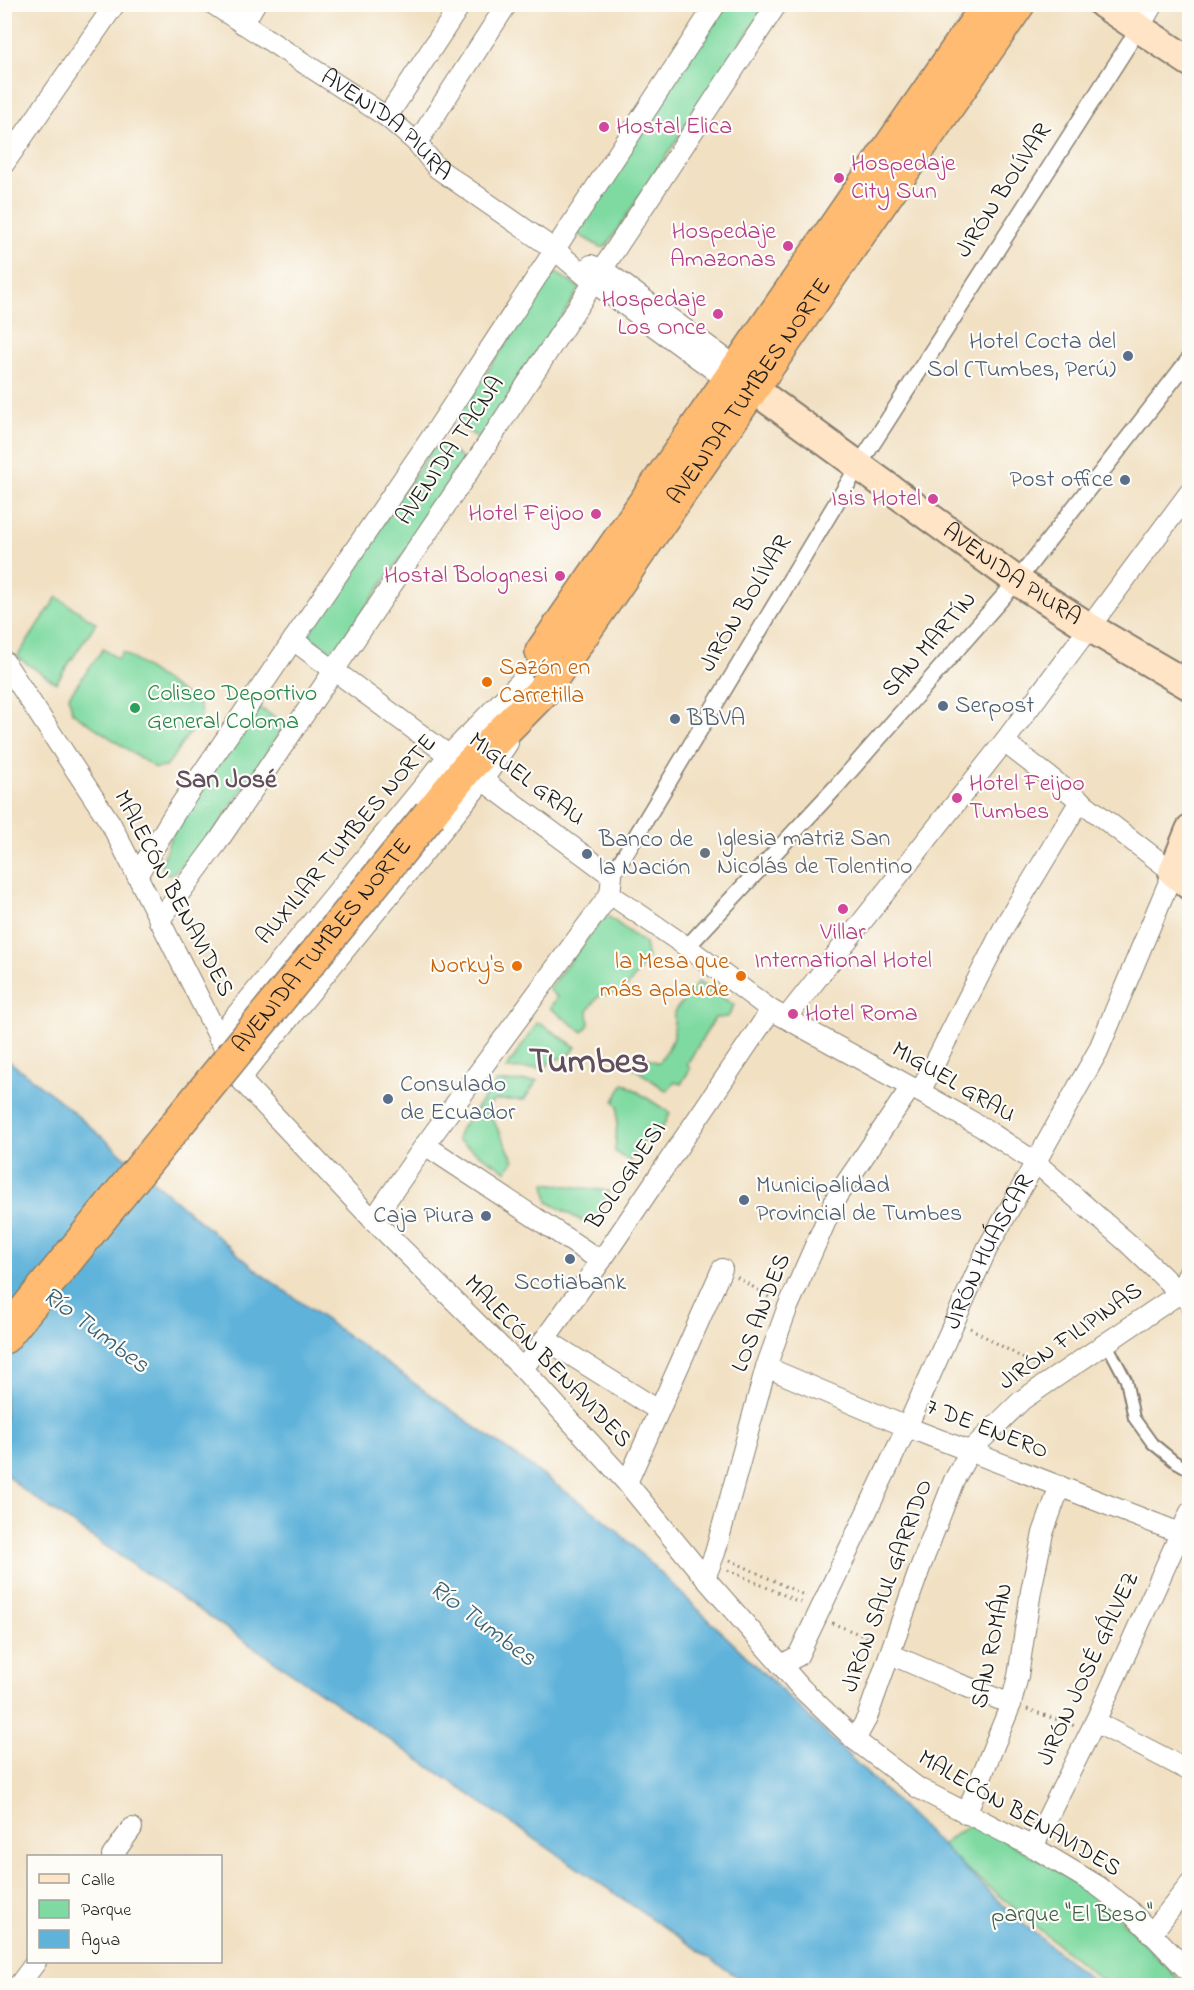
<svg xmlns="http://www.w3.org/2000/svg" width="1194" height="1990" viewBox="0 0 1194 1990" font-family="'Indie Flower',sans-serif">
<style>
.green{fill:#7fdaa1;stroke:#4e7b5e;stroke-width:1.5}
.water{fill:#5fb2da;stroke:#3e677b;stroke-width:1.5}
.lines{fill:none;stroke-linecap:round;stroke-linejoin:round}
.service-casing{stroke:#867e6f;stroke-width:14}
.pedestrian-casing{stroke:#867e6f;stroke-width:18}
.minor-casing{stroke:#867e6f;stroke-width:22}
.secondary-casing{stroke:#867e6f;stroke-width:32}
.trunk-casing{stroke:#867e6f;stroke-width:36}
.path{stroke:#867e6f;stroke-width:3;stroke-dasharray:1.5 4.5;stroke-linecap:butt}
.service{stroke:#fff;stroke-width:10}
.pedestrian{stroke:#fff;stroke-width:15}
.minor{stroke:#fff;stroke-width:20}
.secondary{stroke:#ffe4c6;stroke-width:28}
.trunk{stroke:#febb71;stroke-width:33}
.trunk-bridge-casing{stroke:#867e6f;stroke-width:36;stroke-linecap:butt}
.trunk-bridge{stroke:#febb71;stroke-width:33}
.hotel-dot{fill:#d1479c;stroke:#fdfcf7;stroke-width:2}
.service-dot{fill:#5c6f8a;stroke:#fdfcf7;stroke-width:2}
.food-dot{fill:#e8710a;stroke:#fdfcf7;stroke-width:2}
.leisure-dot{fill:#2e9e5b;stroke:#fdfcf7;stroke-width:2}
.worship-dot{fill:#6b7280;stroke:#fdfcf7;stroke-width:2}
.labels{text-anchor:middle;dominant-baseline:central;stroke-width:4.5;stroke-linejoin:round;paint-order:stroke}
.street-label{font-size:24px;fill:#1c1c1c;stroke:#fdfcf7}
.hotel-label{font-size:24px;fill:#b23c85;stroke:#fdfcf7;text-anchor:end}
.service-label{font-size:24px;fill:#4e5e75;stroke:#fdfcf7;text-anchor:start}
.food-label{font-size:24px;fill:#c56008;stroke:#fdfcf7;text-anchor:end}
.leisure-label{font-size:24px;fill:#27864d;stroke:#fdfcf7;text-anchor:start}
.worship-label{font-size:24px;fill:#5b616d;stroke:#fdfcf7;text-anchor:start}
.park-label{font-size:24px;fill:#3f5e4b;stroke:#fdfcf7}
.neighbourhood-label{font-size:26px;font-weight:bold;fill:#614e5f;stroke:#fdfcf7}
.water-label{font-size:26px;font-style:italic;fill:#3a6071;stroke:#fdfcf7}
.town-label{font-size:36px;font-weight:bold;fill:#614e5f;stroke:#fdfcf7}
</style>
<rect width="100%" height="100%" fill="#fdfcf7"/>
<filter id="ink" filterUnits="userSpaceOnUse"><feTurbulence type="fractalNoise" baseFrequency=".0167" numOctaves="2"/><feDisplacementMap in="SourceGraphic" scale="12" xChannelSelector="R" yChannelSelector="G"/><feConvolveMatrix kernelMatrix="1 2 1 2 8 2 1 2 1" color-interpolation-filters="sRGB"/></filter>
<filter id="wash" filterUnits="userSpaceOnUse"><feTurbulence type="fractalNoise" baseFrequency=".008" numOctaves="4" result="noise"/><feDisplacementMap in="SourceGraphic" scale="24" xChannelSelector="R" yChannelSelector="G"/><feGaussianBlur stdDeviation="1.35" result="paint"/><feColorMatrix in="noise" values="0 0 0 0 0 0 0 0 0 0 0 0 0 0 0 0 0 1.4 0 .05"/><feComposite in="paint" operator="in"/></filter>
<g filter="url(#wash)">
<rect width="100%" height="100%" fill="#f1e0c2"/>
<path class="green" d="M722,5H766L606,247H600L574,232Z
M554,273L558,274L580,288L485,437L478,438L458,424L457,419L461,410Z
M437,445C447,446 460,455 465,463L463,470L334,653L308,635L432,449Z
M57,597L96,623L56,683L17,657Z
M103,649L118,659L123,652L198,704L200,708L201,716L166,767L155,768L72,712L69,696Z
M256,706L286,724L207,843L172,874H166L162,869V862L177,820Z
M605,916L609,917L645,944L648,959L623,992L599,996L588,1010L589,1024L583,1032L550,1008L557,997L548,989Z
M698,982L734,1005L728,1017L715,1018L687,1064L690,1069L681,1084L675,1082L667,1091L634,1068L643,1056L659,1063L674,1038V1012Z
M538,1022L576,1047L568,1058L552,1059L545,1068L506,1069Z
M537,1081L524,1100H494L487,1108L514,1161L506,1171L457,1140L461,1128L496,1082Z
M624,1083L670,1113L656,1139L645,1140L630,1161L615,1152L618,1107L614,1101Z
M545,1183L609,1191L596,1220L587,1224L548,1202Z
M973,1823L1092,1889L1184,1985H1107L940,1847L954,1835Z"/>
<path class="water" d="M5,1058L58,1099L260,1273L608,1522L1016,1918L1098,1985H749L22,1489L5,1473Z"/>
</g>
<g filter="url(#ink)">
<g class="lines">
<defs>
<path id="service" d="M1106,1342L1126,1380L1134,1418L1152,1443L1174,1461L1190,1470"/>
<path id="pedestrian" d="M612,876L859,465L1139,28
M687,947L836,787L1017,581L1190,358"/>
<g id="minor">
<path id="s1" d="M213,4L387,117L417,143L437,168L555,250L593,282L729,381L737,383"/>
<path d="M243,24L255,4"/>
<path d="M1139,28L1153,4"/>
<path d="M387,117L461,4"/>
<path d="M417,143L507,4"/>
<path d="M4,164L115,4"/>
<path d="M591,265L604,270L738,368L744,376"/>
<path d="M293,640L612,876L610,894L425,1145L373,1220"/>
<path d="M4,661L111,824L240,1079L373,1220L523,1369L627,1483L705,1578L781,1665L801,1688L855,1740L918,1788L1033,1847L1098,1886L1128,1909L1190,1973"/>
<path d="M138,874L173,816L437,429L716,4"/>
<path d="M610,894L687,947L771,1010L920,1092L985,1129L1035,1162L1129,1244L1190,1303"/>
<path d="M159,921L217,843L478,458L777,4"/>
<path d="M786,1018L1004,742L1190,492"/>
<path d="M218,1037L449,755L522,680"/>
<path d="M240,1079L483,780L508,743"/>
<path d="M920,1092L1005,925L1080,801"/>
<path d="M425,1145L601,1261"/>
<path d="M545,1339L658,1410"/>
<path d="M766,1367L907,1427L1180,1533L1190,1538"/>
<path d="M523,1369L601,1261L771,1010"/>
<path d="M627,1483L722,1269"/>
<path d="M705,1578L715,1553L766,1367L787,1309L837,1196L911,1087"/>
<path d="M890,1654L957,1683L1011,1704"/>
<path id="s2" d="M781,1665L798,1656L907,1427L987,1249L1098,1051L1173,872L1004,742"/>
<path d="M1095,1722L1190,1771"/>
<path d="M855,1740L867,1718L920,1568L954,1480L970,1451L1022,1400L1180,1293L1190,1269"/>
<path d="M966,1814L1011,1704L1018,1676L1031,1591L1043,1533L1060,1486"/>
<path d="M1033,1847L1095,1722L1190,1512"/>
<path d="M112,1856L132,1828"/>
<path d="M1151,1934L1190,1884"/>
<path d="M18,1986L36,1962"/>
</g>
<g id="secondary">
<path d="M1103,4L1190,62"/>
<path id="s3" d="M752,388L1017,581L1089,627L1190,686"/>
<path d="M1190,830L1173,872L1190,886"/>
</g>
<g id="trunk">
<path d="M542,652L989,4"/>
<path id="s4" d="M430,814L467,768L542,692L1018,4"/>
<path d="M4,1337L177,1124"/>
</g>
</defs>
<use href="#service" class="service-casing"/>
<use href="#pedestrian" class="pedestrian-casing"/>
<use href="#minor" class="minor-casing"/>
<use href="#secondary" class="secondary-casing"/>
<use href="#trunk" class="trunk-casing"/>
<path class="path" d="M737,1277L772,1299
M970,1328L1040,1368
M730,1560L806,1596
M728,1570L804,1604
M832,1623L876,1641
M1027,1709L1075,1726"/>
<use href="#service" class="service"/>
<use href="#pedestrian" class="pedestrian"/>
<use href="#minor" class="minor"/>
<use href="#secondary" class="secondary"/>
<use href="#trunk" class="trunk"/>
<defs>
<g id="trunk-bridge">
<path id="s5" d="M177,1124L430,814"/>
</g>
</defs>
<use href="#trunk-bridge" class="trunk-bridge-casing"/>
<use href="#trunk-bridge" class="trunk-bridge"/>
</g>
</g>
<g class="hotel-dot">
<circle cx="604" cy="127" r="6"/>
<circle cx="839" cy="178" r="6"/>
<circle cx="788" cy="246" r="6"/>
<circle cx="718" cy="314" r="6"/>
<circle cx="933" cy="499" r="6"/>
<circle cx="596" cy="514" r="6"/>
<circle cx="560" cy="576" r="6"/>
<circle cx="957" cy="798" r="6"/>
<circle cx="843" cy="909" r="6"/>
<circle cx="793" cy="1014" r="6"/>
</g>
<g class="service-dot">
<circle cx="1128" cy="356" r="6"/>
<circle cx="1125" cy="480" r="6"/>
<circle cx="943" cy="706" r="6"/>
<circle cx="675" cy="719" r="6"/>
<circle cx="587" cy="854" r="6"/>
<circle cx="388" cy="1099" r="6"/>
<circle cx="744" cy="1200" r="6"/>
<circle cx="486" cy="1216" r="6"/>
<circle cx="570" cy="1259" r="6"/>
</g>
<g class="food-dot">
<circle cx="487" cy="682" r="6"/>
<circle cx="517" cy="966" r="6"/>
<circle cx="741" cy="976" r="6"/>
</g>
<circle class="leisure-dot" cx="135" cy="708" r="6"/>
<circle class="worship-dot" cx="705" cy="853" r="6"/>
<g class="labels">
<g class="street-label">
<text stroke="none"><textPath href="#s1" startOffset="212">AVENIDA PIURA</textPath></text>
<text transform="translate(1004 191) rotate(-57)">JIRÓN BOLÍVAR</text>
<text stroke="none"><textPath href="#s4" startOffset="531">AVENIDA TUMBES NORTE</textPath></text>
<text transform="translate(451 451) rotate(-56)">AVENIDA TACNA</text>
<text stroke="none"><textPath href="#s3" startOffset="320">AVENIDA PIURA</textPath></text>
<text transform="translate(746 604) rotate(-59)">JIRÓN BOLÍVAR</text>
<text transform="translate(930 645) rotate(-49)">SAN MARTÍN</text>
<text transform="translate(526 780) rotate(37)">MIGUEL GRAU</text>
<text transform="translate(347 840) rotate(-50)">AUXILIAR TUMBES NORTE</text>
<text transform="translate(173 894) rotate(62)">MALECÓN BENAVIDES</text>
<text stroke="none"><textPath href="#s5" startOffset="230">AVENIDA TUMBES NORTE</textPath></text>
<text transform="translate(953 1083) rotate(30)">MIGUEL GRAU</text>
<text transform="translate(627 1176) rotate(-56)">BOLOGNESI</text>
<text stroke="none"><textPath href="#s2" startOffset="466">JIRÓN HUÁSCAR</textPath></text>
<text transform="translate(762 1313) rotate(-69)">LOS ANDES</text>
<text transform="translate(1071 1337) rotate(-35)">JIRÓN FILIPINAS</text>
<text transform="translate(547 1362) rotate(46)">MALECÓN BENAVIDES</text>
<text transform="translate(987 1430) rotate(21)">7 DE ENERO</text>
<text transform="translate(888 1586) rotate(-70)">JIRÓN SAUL GARRIDO</text>
<text transform="translate(993 1646) rotate(-78)">SAN ROMÁN</text>
<text transform="translate(1089 1669) rotate(-65)">JIRÓN JOSÉ GÁLVEZ</text>
<text transform="translate(1019 1814) rotate(30)">MALECÓN BENAVIDES</text>
</g>
<g class="hotel-label">
<text x="616" y="127" text-anchor="start">Hostal Elica</text>
<text x="851" y="164" text-anchor="start">Hospedaje<tspan x="851" dy="28">City Sun</tspan></text>
<text x="776" y="232">Hospedaje<tspan x="776" dy="28">Amazonas</tspan></text>
<text x="706" y="300">Hospedaje<tspan x="706" dy="28">Los Once</tspan></text>
<text x="921" y="499">Isis Hotel</text>
<text x="584" y="514">Hotel Feijoo</text>
<text x="548" y="576">Hostal Bolognesi</text>
<text x="969" y="784" text-anchor="start">Hotel Feijoo<tspan x="969" dy="28">Tumbes</tspan></text>
<text x="843" y="933" text-anchor="middle">Villar<tspan x="843" dy="28">International Hotel</tspan></text>
<text x="805" y="1014" text-anchor="start">Hotel Roma</text>
</g>
<g class="service-label">
<text x="1116" y="342" text-anchor="end">Hotel Cocta del<tspan x="1116" dy="28">Sol (Tumbes, Perú)</tspan></text>
<text x="1113" y="480" text-anchor="end">Post office</text>
<text x="955" y="706">Serpost</text>
<text x="687" y="719">BBVA</text>
<text x="599" y="840">Banco de<tspan x="599" dy="28">la Nación</tspan></text>
<text x="400" y="1085">Consulado<tspan x="400" dy="28">de Ecuador</tspan></text>
<text x="756" y="1186">Municipalidad<tspan x="756" dy="28">Provincial de Tumbes</tspan></text>
<text x="474" y="1216" text-anchor="end">Caja Piura</text>
<text x="570" y="1283" text-anchor="middle">Scotiabank</text>
</g>
<g class="food-label">
<text x="499" y="668" text-anchor="start">Sazón en<tspan x="499" dy="28">Carretilla</tspan></text>
<text x="729" y="962">la Mesa que<tspan x="729" dy="28">más aplaude</tspan></text>
<text x="505" y="966">Norky's</text>
</g>
<g class="leisure-label">
<text x="147" y="694">Coliseo Deportivo<tspan x="147" dy="28">General Coloma</tspan></text>
</g>
<g class="worship-label">
<text x="717" y="839">Iglesia matriz San<tspan x="717" dy="28">Nicolás de Tolentino</tspan></text>
</g>
<g class="park-label">
<text x="1072" y="1915">parque "El Beso"</text>
</g>
<g class="neighbourhood-label">
<text x="226" y="781">San José</text>
</g>
<g class="water-label">
<text transform="translate(95 1331) rotate(37)">Río Tumbes</text>
<text transform="translate(482 1624) rotate(37)">Río Tumbes</text>
</g>
<g class="town-label">
<text x="589" y="1063">Tumbes</text>
</g>
</g>
<rect width="1194" height="1990" fill="none" stroke="#fdfcf7" stroke-width="24"/>
<rect x="27" y="1855" width="195" height="108" fill="#fdfcf7" stroke="#a3a29f" stroke-width="1.5"/>
<rect x="39" y="1874" width="30" height="9" fill="#ffe4c6" stroke="#a3a29f" stroke-width="1.5"/>
<text x="81" y="1885" font-size="18" fill="#1c1c1c">Calle</text>
<rect x="39" y="1900" width="30" height="18" fill="#7fdaa1" stroke="#a3a29f" stroke-width="1.5"/>
<text x="81" y="1915" font-size="18" fill="#1c1c1c">Parque</text>
<rect x="39" y="1930" width="30" height="18" fill="#5fb2da" stroke="#a3a29f" stroke-width="1.5"/>
<text x="81" y="1945" font-size="18" fill="#1c1c1c">Agua</text>
</svg>
